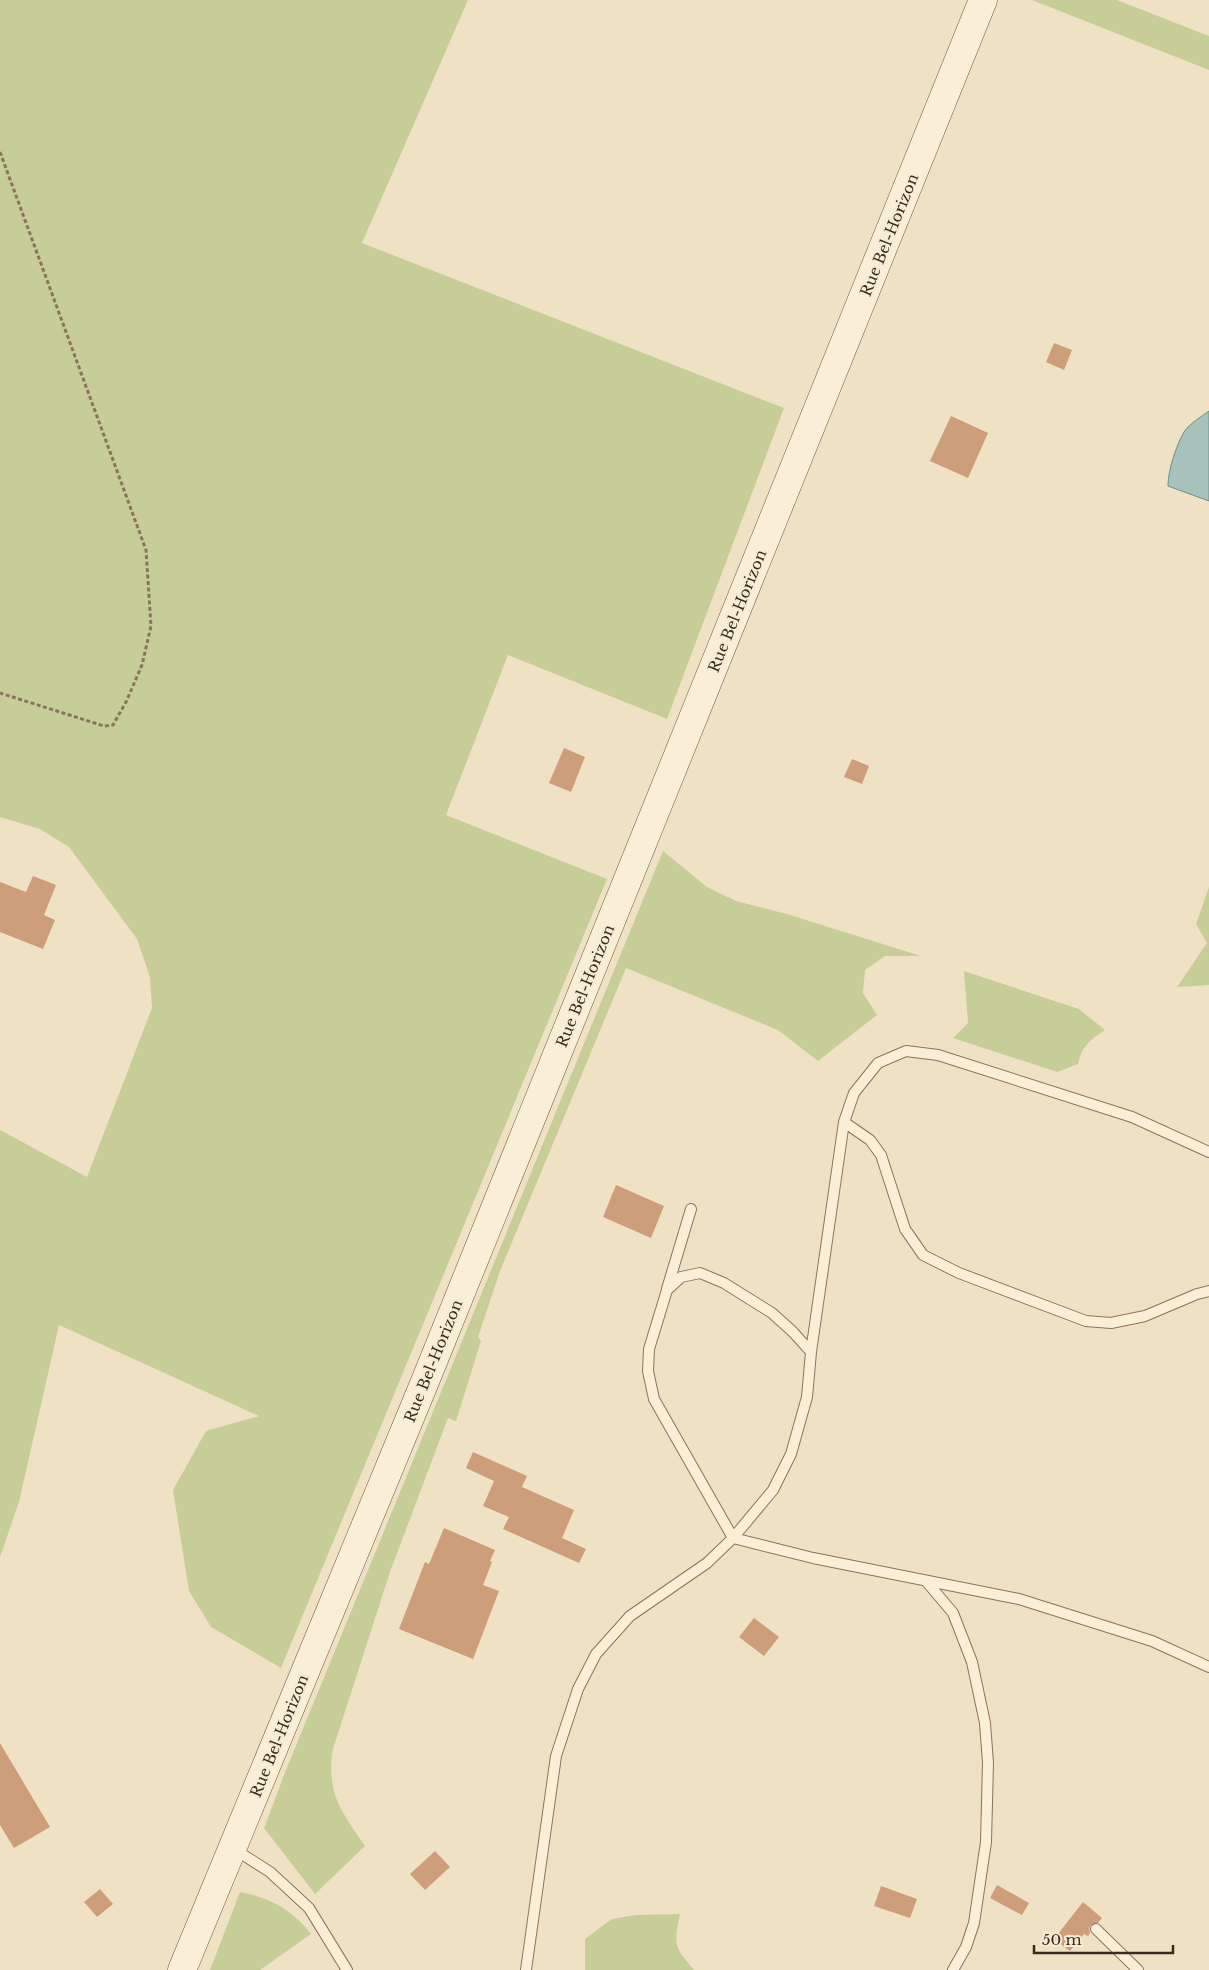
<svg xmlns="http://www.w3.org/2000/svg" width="1209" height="1970" viewBox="0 0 1209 1970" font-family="'Libre Baskerville',serif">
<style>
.green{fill:#c7cd97}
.water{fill:#a6c2ba;stroke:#6c9088}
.building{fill:#ce9d79}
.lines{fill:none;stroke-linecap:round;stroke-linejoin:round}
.lane-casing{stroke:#8a745a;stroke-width:12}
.secondary-casing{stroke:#6c553d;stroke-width:29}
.path{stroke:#8a745a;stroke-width:3;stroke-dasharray:4 2.5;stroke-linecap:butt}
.lane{stroke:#f9efd7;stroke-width:10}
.secondary{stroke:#f9efd7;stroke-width:28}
.labels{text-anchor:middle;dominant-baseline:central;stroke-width:4.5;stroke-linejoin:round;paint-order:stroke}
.street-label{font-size:15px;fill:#392b1e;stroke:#f6ecd3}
</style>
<rect width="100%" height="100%" fill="#efe2c4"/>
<path class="green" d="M0,0H468L362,243L784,408L667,719L508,655L446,815L607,879L281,1668L211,1627L189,1591L173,1490L206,1431L259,1416L59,1325L19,1502L0,1557V1130L87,1177L152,1008L150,977L137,939L69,847L40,829L0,817Z
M1032,0H1117L1209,36V70Z
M663,851L707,887L736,901L787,914L921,956H885L865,970L863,993L877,1015L818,1061L778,1030L626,968L500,1271L478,1337L481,1341L456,1421L448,1418L390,1572L332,1752C328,1797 341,1810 365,1846L315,1894L264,1828L286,1770Z
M1209,887V985L1177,987L1207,943L1196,924Z
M964,971L1079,1009L1105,1030C1090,1040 1082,1046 1078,1064L1057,1072L953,1038L968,1023Z
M240,1892C269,1897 293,1910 311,1934L260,1970H210Z
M680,1914C674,1945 673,1945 694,1970H585V1939L612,1919L636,1915Z"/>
<path class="water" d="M1209,411V501L1168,486C1168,470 1176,446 1184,432C1190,423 1201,417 1209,411Z"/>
<path class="building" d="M1054,343L1072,350L1064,370L1046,362Z
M951,416L988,433L968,478L930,461Z
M564,748L585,757L571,792L549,783Z
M852,759L869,766L862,784L844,777Z
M33,876L56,885L44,915L55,920L43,949L0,932V882L26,892Z
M616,1185L664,1206L651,1238L603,1217Z
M473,1452L527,1476L522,1487L574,1510L562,1538L586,1549L579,1563L503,1529L509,1517L483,1506L494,1481L466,1468Z
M444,1528L495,1550L490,1561L492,1562L483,1585L499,1591L473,1659L399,1629L425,1562L429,1564Z
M754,1618L779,1637L764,1656L739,1637Z
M0,1743L50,1827L14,1848L0,1825Z
M435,1851L450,1867L425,1890L410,1874Z
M997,1885L1029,1903L1022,1915L990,1898Z
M881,1886L917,1899L910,1918L874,1906Z
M100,1889L113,1904L97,1917L84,1902Z
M1083,1902L1102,1918L1098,1923L1091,1925L1089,1928L1090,1933L1088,1936L1084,1934L1070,1951L1054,1939Z"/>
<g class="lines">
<defs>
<path id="lane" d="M844,1122L870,1140L881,1155L905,1229L923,1255L959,1273L1086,1321L1111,1323L1145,1316L1197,1294L1209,1291
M667,1289L691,1209
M811,1352L793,1332L772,1313L724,1283L700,1273L681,1277L667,1290L649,1349L648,1371L654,1399L733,1538L813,1558L1019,1599L1152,1641L1209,1667
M926,1581L953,1613L972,1662L985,1723L988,1763L986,1842L974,1923L966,1947L953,1970
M234,1849L270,1872L309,1908L347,1970
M1096,1929L1138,1970
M526,1970L556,1756L578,1689L596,1654L630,1616L707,1563L733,1538L773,1490L791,1454L807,1397L811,1352L844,1122L854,1093L878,1063L906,1051L938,1055L1132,1117L1209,1152"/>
<path id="secondary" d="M182,1970L426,1379L983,0"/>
</defs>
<use href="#lane" class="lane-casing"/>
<use href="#secondary" class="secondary-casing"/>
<path class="path" d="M0,152L146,550L151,626L142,665L126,702L113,725L104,726L0,693"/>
<use href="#lane" class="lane"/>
<use href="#secondary" class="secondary"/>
</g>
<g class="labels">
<g class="street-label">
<text transform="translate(889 235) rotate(-68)">Rue Bel-Horizon</text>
<text transform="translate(737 611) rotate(-68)">Rue Bel-Horizon</text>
<text transform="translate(585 986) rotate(-68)">Rue Bel-Horizon</text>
<text transform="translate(433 1361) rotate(-68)">Rue Bel-Horizon</text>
<text transform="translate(279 1736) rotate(-68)">Rue Bel-Horizon</text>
</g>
</g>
<path d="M1034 1945v8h139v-8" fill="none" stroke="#392b1e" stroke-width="2.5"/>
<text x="1042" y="1945" font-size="15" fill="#392b1e" stroke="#f6ecd3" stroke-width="4" paint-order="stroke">50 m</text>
</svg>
